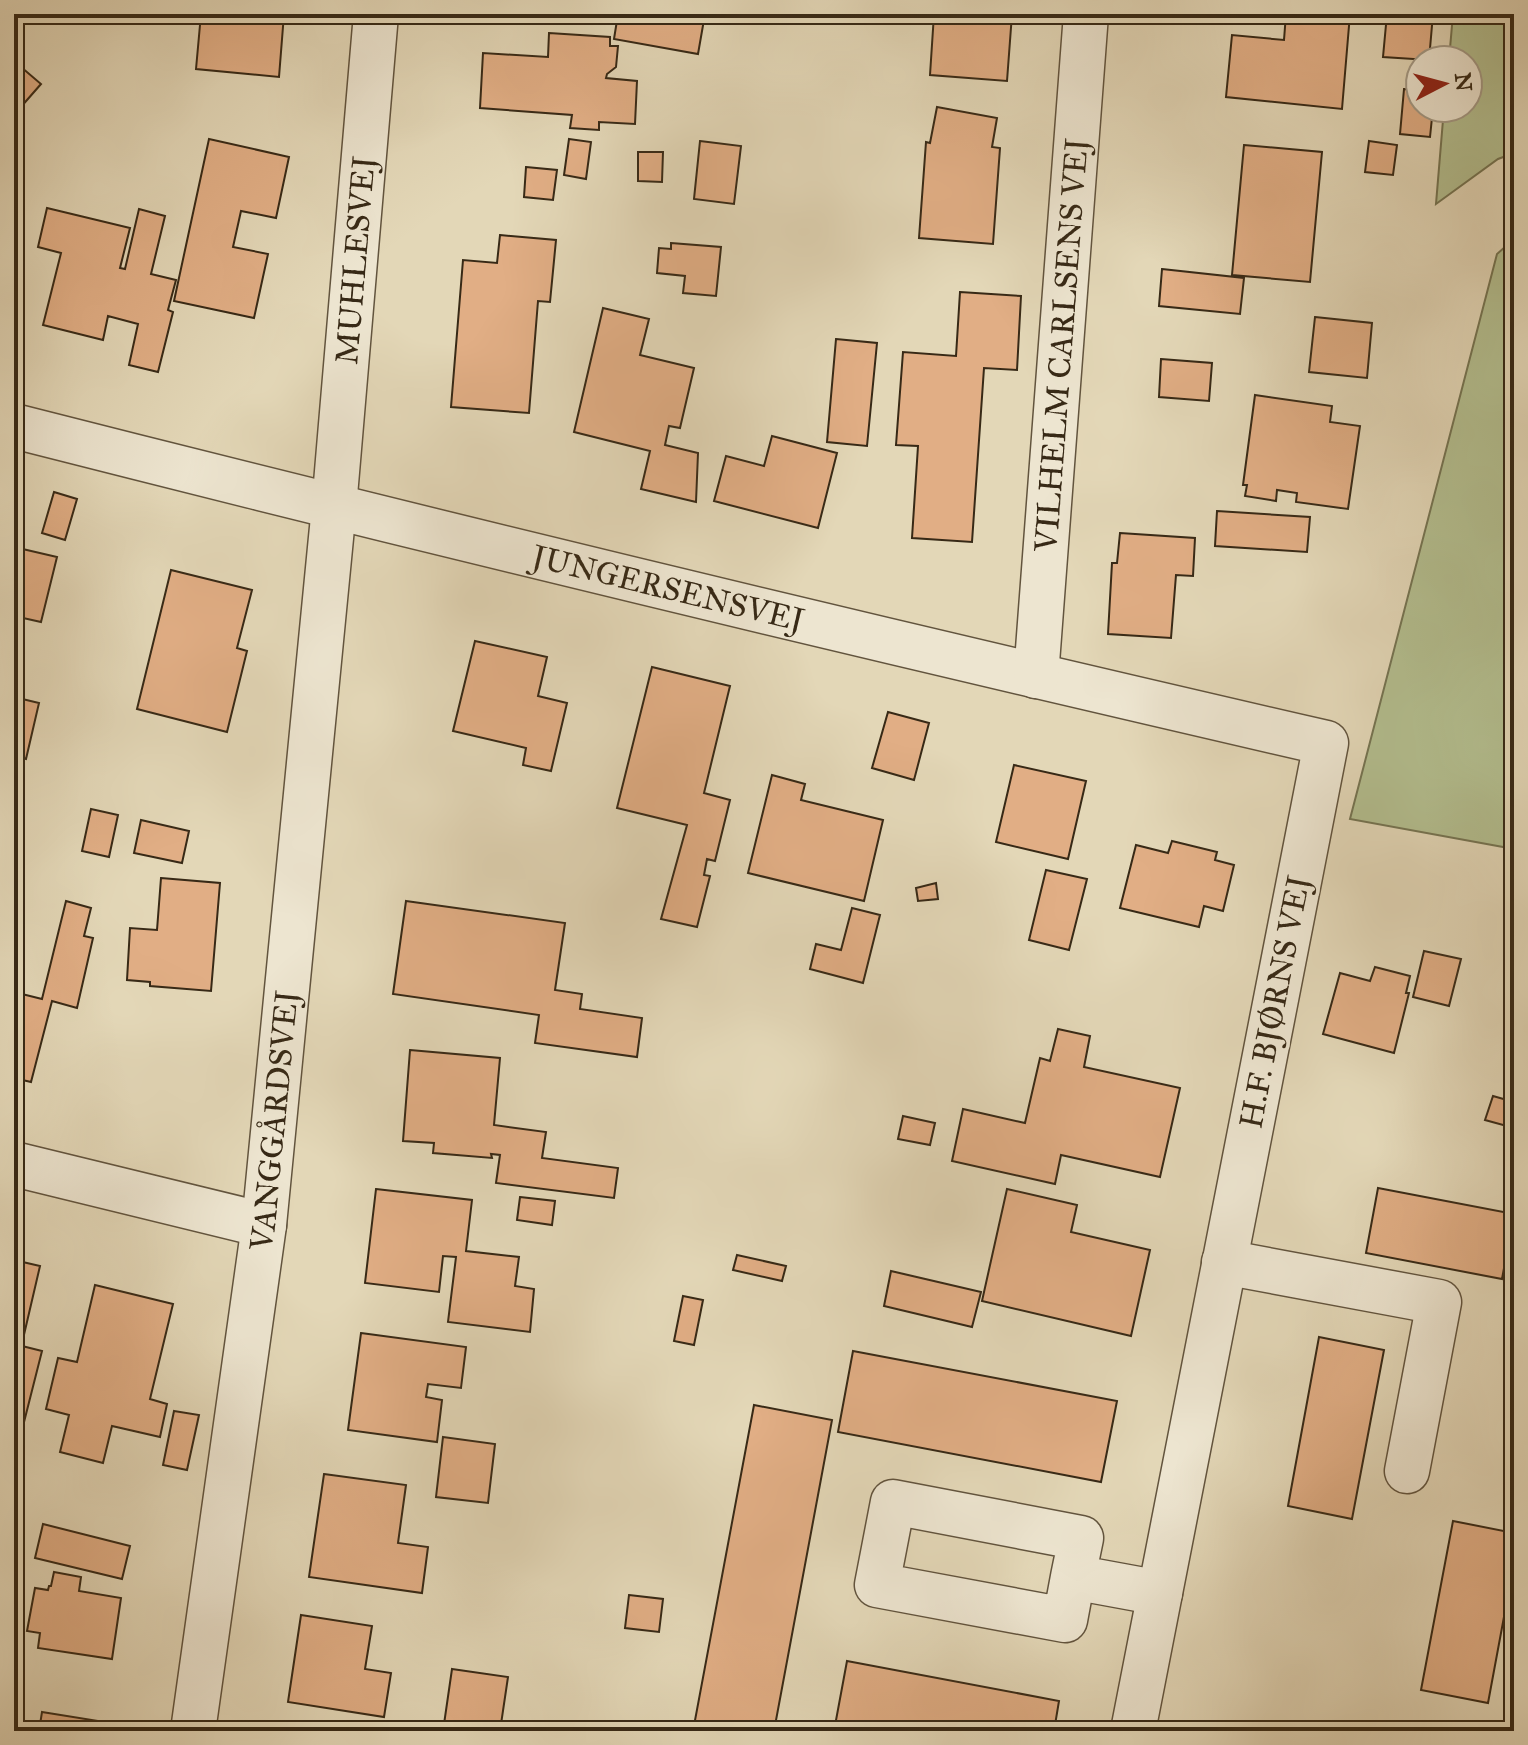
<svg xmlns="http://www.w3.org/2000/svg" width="1528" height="1745" viewBox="0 0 1528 1745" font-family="'IM FELL Great Primer',serif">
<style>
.green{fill:#b3be8f;stroke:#757452;stroke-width:2}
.building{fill:#e1ae85;stroke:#372916;stroke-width:2}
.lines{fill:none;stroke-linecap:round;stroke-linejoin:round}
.minor-casing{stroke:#62543e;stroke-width:47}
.minor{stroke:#ede5d0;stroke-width:44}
.labels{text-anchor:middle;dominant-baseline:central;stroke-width:7;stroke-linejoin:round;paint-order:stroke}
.street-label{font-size:32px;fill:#372916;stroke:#ede5d0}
</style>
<rect width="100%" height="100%" fill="#e3d7b7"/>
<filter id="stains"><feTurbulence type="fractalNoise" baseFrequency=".0025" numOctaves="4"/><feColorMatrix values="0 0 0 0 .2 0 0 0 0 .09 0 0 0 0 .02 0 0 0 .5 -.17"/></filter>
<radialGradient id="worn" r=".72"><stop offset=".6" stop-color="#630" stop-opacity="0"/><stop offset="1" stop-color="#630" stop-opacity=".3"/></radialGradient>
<path class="green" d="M1453,14H1514V153L1498,159L1436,204L1444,108H1468V60H1449Z
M1514,239V849L1350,819L1497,254Z"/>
<path class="building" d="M201,14H284L279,77L196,69Z
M618,14H705L698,54L614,39Z
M934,14H1012L1007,81L930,75Z
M1286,14H1350L1342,109L1226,97L1232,35L1284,40Z
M1387,14H1433L1429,60L1383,57Z
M549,33L610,37V46H618L616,67L607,74L606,78L637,81L635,124L599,122V130L570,128L572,115L480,108L483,53L548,57Z
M14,61L41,84L20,108L14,103Z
M1404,89L1420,91V108H1433L1430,137L1400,134Z
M937,107L997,118L992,147L1000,148L993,244L919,238L926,142L930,143Z
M209,139L289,157L276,218L241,211L233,247L268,254L254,318L174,301Z
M569,139L591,142L586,179L564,175Z
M700,141L741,146L734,204L694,199Z
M1369,141L1397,145L1393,175L1365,172Z
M1244,145L1322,152L1310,282L1232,275Z
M638,152H663L662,182L638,181Z
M526,167L557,170L553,200L524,197Z
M47,208L130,228L120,268L125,269L139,209L165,216L151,274L176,280L168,310L173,312L158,372L129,365L138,324L108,316L103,340L43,325L61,253L38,247Z
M500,235L556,240L550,302L538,301L529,413L451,407L463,260L497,263Z
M671,243L721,247L716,296L683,293L685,276L657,273L659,248L671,249Z
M1162,269L1244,278L1240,314L1159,306Z
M960,292L1021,296L1017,370L984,368L972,542L912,538L918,446L896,445L903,352L956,356Z
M603,308L649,319L640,355L694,368L680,428L669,426L665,445L698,453L696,502L641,489L650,451L574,432Z
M1315,317L1372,323L1367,378L1309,372Z
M836,339L877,343L867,446L827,442Z
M1161,359L1212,363L1209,401L1159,397Z
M1255,395L1332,406L1330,422L1360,426L1348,509L1296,502L1297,493L1277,490L1276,501L1245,496L1247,485H1243Z
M772,436L837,453L818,528L714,501L726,456L764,466Z
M54,492L77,499L65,540L42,533Z
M1217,511L1310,517L1307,552L1215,546Z
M1120,533L1195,538L1193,576L1176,575L1171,638L1108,634L1112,563H1117Z
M14,547L57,557L41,622L14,616Z
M171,570L252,590L237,648L247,651L227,732L137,709Z
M475,641L547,657L538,696L567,703L551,771L523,765L526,748L453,731Z
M652,667L730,686L704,793L730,800L715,861L707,859L704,875L710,876L697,927L661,919L687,825L617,808Z
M14,697L39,703L26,759L14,756Z
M888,712L929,723L914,780L872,768Z
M1014,765L1086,781L1068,859L996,842Z
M772,775L805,784L801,800L883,820L864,901L748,873Z
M91,809L118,815L109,857L82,851Z
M141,820L189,831L182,863L134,853Z
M1172,841L1217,852L1215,860L1234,865L1223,911L1204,906L1199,927L1120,908L1136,845L1168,853Z
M1046,870L1087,879L1069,950L1029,940Z
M161,878L220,883L211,991L150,986V982L127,980L130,928L157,930Z
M936,883L938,899L918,901L916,888Z
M66,901L91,908L84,936L93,938L77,1008L52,1001L31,1082L14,1078V992L42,999Z
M406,901L565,923L555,990L582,994L580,1009L642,1018L637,1057L535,1043L539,1015L393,994Z
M852,908L880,915L863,983L810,969L816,944L841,950Z
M1424,951L1461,959L1449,1006L1413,997Z
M1375,967L1410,976L1406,993H1409L1394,1053L1323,1034L1340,973L1370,981Z
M1058,1029L1090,1036L1084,1067L1180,1088L1160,1177L1061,1155L1055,1184L952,1161L963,1109L1025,1123L1040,1058L1050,1061Z
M410,1050L500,1058L494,1125L546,1132L542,1158L618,1168L614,1198L496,1183L500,1155L491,1154L492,1158L433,1153L434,1143L403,1141Z
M1493,1096L1514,1102V1128L1485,1120Z
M903,1116L935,1123L930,1145L898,1139Z
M1378,1188L1514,1214L1502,1279L1366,1253Z
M376,1189L472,1200L466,1251L519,1257L515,1286L534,1289L530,1332L448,1322L456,1257L443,1256L439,1292L365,1283Z
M1007,1189L1077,1205L1071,1232L1150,1250L1131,1336L982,1301Z
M520,1197L555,1201L552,1225L517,1220Z
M737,1255L786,1266L782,1281L733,1270Z
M14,1260L40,1266L23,1339L14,1337Z
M891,1271L981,1292L972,1327L884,1306Z
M95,1285L173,1304L150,1399L167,1404L160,1437L112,1426L103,1463L60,1452L69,1415L46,1409L58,1358L77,1362Z
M683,1296L703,1300L694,1345L674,1341Z
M361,1333L466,1347L461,1388L428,1384L426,1397L442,1400L437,1442L348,1430Z
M1319,1337L1384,1350L1352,1519L1288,1506Z
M14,1344L42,1351L22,1430L14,1428Z
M853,1351L1117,1401L1101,1482L838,1432Z
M754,1405L832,1420L774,1731H693Z
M174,1411L199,1415L187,1470L163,1465Z
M443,1437L495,1444L488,1503L436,1497Z
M324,1474L406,1485L398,1543L428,1547L422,1593L309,1577Z
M1453,1521L1514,1533V1563L1488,1703L1421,1690Z
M43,1524L130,1546L122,1579L35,1558Z
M54,1572L81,1577L79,1591L121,1598L112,1659L38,1648L40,1633L27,1631L35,1588L48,1590L49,1586H51Z
M629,1595L663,1599L659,1632L625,1628Z
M301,1615L372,1626L365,1669L391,1673L384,1717L288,1702Z
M847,1661L1059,1701L1054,1731H834Z
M452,1669L508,1677L500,1731H443Z
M42,1712L117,1724L116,1731H39Z
M1248,1722L1298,1731H1247Z"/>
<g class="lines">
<defs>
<g id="minor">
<path id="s1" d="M14,426C450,537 887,642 1326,743L1133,1731"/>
<path id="s2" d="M1036,676L1086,14"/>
<path d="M14,1164L264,1225"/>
<path d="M1224,1262L1439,1302L1407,1471"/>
<path d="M1073,1577L1065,1620L877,1585L893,1502L1081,1538L1073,1577L1160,1593"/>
<path id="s3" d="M193,1731L264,1225L334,507L376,14"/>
</g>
</defs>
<use href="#minor" class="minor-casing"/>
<use href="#minor" class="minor"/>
</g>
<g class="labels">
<g class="street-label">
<text stroke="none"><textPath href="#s3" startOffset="1480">MUHLESVEJ</textPath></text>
<text stroke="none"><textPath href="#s2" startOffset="332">VILHELM CARLSENS VEJ</textPath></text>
<text stroke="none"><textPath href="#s1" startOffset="674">JUNGERSENSVEJ</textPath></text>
<text transform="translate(1275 1002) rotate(-79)">H.F. BJØRNS VEJ</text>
<text stroke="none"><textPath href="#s3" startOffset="616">VANGGÅRDSVEJ</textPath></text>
</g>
</g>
<rect width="1528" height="1745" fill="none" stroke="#e3d7b7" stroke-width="48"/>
<rect x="16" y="16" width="1496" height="1713" fill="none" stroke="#372916" stroke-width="4"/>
<rect x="24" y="24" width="1480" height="1697" fill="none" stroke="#372916" stroke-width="2"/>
<g transform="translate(1444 84) rotate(84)"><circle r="38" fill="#ede5d0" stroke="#a49a86" stroke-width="2"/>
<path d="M0-6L14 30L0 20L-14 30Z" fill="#8f2418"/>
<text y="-12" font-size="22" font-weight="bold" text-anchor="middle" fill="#372916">N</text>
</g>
<rect width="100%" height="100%" filter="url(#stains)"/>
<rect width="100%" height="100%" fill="url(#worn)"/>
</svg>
